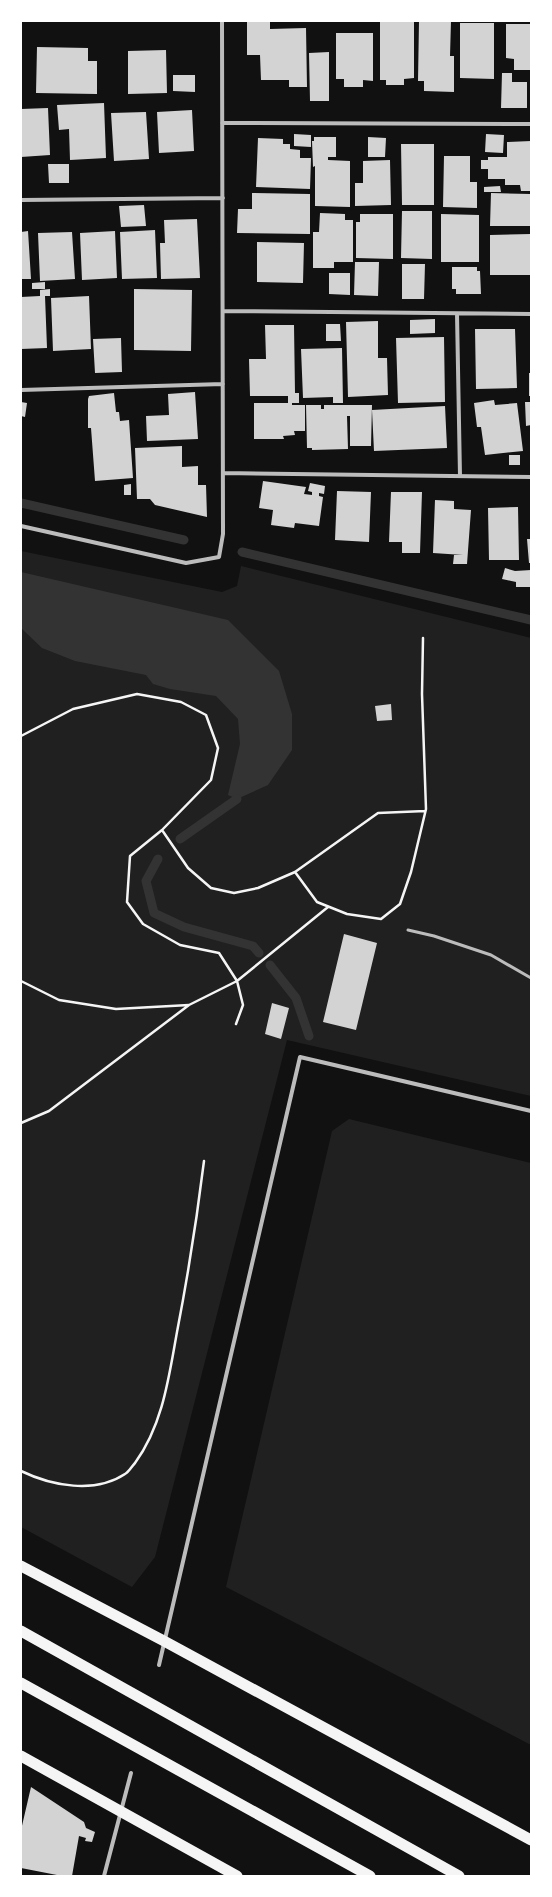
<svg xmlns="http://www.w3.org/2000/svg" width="552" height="1897" viewBox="0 0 552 1897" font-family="'Sofia Sans Condensed',sans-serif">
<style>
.green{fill:#202020}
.water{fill:#333}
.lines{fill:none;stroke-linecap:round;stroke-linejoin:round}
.stream{stroke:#333;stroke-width:9}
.building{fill:#d3d3d3}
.path{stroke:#f5f5f5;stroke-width:2.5}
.service{stroke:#bcbcbc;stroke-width:3}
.minor{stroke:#bcbcbc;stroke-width:4}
.trunk{stroke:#f5f5f5;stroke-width:11}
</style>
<rect width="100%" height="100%" fill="#111"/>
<path class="green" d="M21,551L222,592L237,586L241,566L531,638V1096L287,1040L155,1557L132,1587L21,1527Z
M349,1119L531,1163V1745L226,1587L332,1131Z"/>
<path class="water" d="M21,572L228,620L279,671L292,714V750L268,785L237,799L228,795L240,744L238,719L216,696L170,689L153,684L146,675L75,661L42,648L21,628Z"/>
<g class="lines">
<path class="stream" d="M21,503L184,540
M242,552L531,620
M180,839L237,799
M158,859L146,881L154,913L184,927L253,946L259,953
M270,965L296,998L309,1036"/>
</g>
<path class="building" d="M247,21H270V29L306,28L307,87H289V80H261L260,55H247Z
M419,21H451L450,56H454V92L424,91V81H418Z
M380,22H414V78L404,79V85H386V80H380Z
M460,23H494V79L460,78Z
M506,24H531V70H514V59L506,58Z
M336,33H373V81L363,80V87H344V79H336Z
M37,47L88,48V61H97V94L36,93Z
M166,50L167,93L128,94V51Z
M329,52V101H310L309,53Z
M502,73H512V82H527V108H501Z
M173,75H195V92L173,91Z
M104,103L106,158L70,160L69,129L59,130L57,105Z
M48,108L50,155L21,157V109Z
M192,110L194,151L159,153L157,112Z
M146,112L149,159L114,161L111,113Z
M294,134L311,135V147L294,146Z
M486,134L504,135L503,153L485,152Z
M314,137H336V157H328V160L350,161V207L315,206V166L313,167L312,141H314Z
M368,137L386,138L385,157H368Z
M258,138L283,139V144H290V149L300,150V158H311L310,189L256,187Z
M531,141V191H521L520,185H505V179H488V169H481V160H488V157H507V142Z
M401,144H434V205H402Z
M444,156H470V182H477V208L443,207Z
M390,160L391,205L355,206V183H363V161Z
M48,164H69V183H49Z
M500,186L501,192H484V187Z
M252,193L310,194V234L237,233L238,209H252Z
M491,193L530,194L531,226H490Z
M144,205L146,226L121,227L119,206Z
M402,211H432V259L401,258Z
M320,213L345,214V220H353V262H334V268H313V232H319Z
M360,214H393V259L356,258V222H360Z
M441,214L479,215V262H441Z
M197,219L200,278L161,279L160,243H165L164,220Z
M155,230L157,278L122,279L120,232Z
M28,231L31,279H21V232Z
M115,231L117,278L82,280L80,233Z
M72,232L75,279L40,281L38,233Z
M531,234V275H490V235Z
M257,242L304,243L303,283L257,282Z
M355,262H379L378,296L354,295Z
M402,264H425L424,299H402Z
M452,267H477V271H480L481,294H456V289H452Z
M329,273H350V295L329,294Z
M45,282V289H32V283Z
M50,289V296H45L47,348L21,349V297L40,296V290Z
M134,289L192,290L191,351L134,350Z
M89,296L91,349L53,351L51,298Z
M435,319V333L410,334V320Z
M378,321V358H387L388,395L348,397L346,322Z
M326,324H340L341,341H326Z
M265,325H294L295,393H299V403H292V405H305V431H294L295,435L283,436L284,439H254V403H288V396H250L249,359H266Z
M475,329H515L517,388L476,389Z
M444,337L445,402L398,403L396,338Z
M121,338L122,372L95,373L93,339Z
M342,348L343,403H333V397L303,398L301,349Z
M529,373H531V396H529Z
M195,392L198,439L147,441L146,416L169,415L168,394Z
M114,393L116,412H119L120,421L129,420L133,478L95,481L91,428H88V399L89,396Z
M494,400L495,405L517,403L523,451L485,455L481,427H477L474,403Z
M21,402L27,403L25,417L21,416Z
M525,402H531V425L526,426Z
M306,405H321V409H324V405H372L371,446H350V416H347L348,449L312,450V448H307Z
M445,406L447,448L374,451L372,410Z
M182,446V467L198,466V485H206L207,517L155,505L150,499H137L135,448Z
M509,455H520V465H509Z
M263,481L306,487L304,494L312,495V492L308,491L310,483L325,486L324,494L319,493V496L323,497L319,526L295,523L294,528L271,525L273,510L259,508Z
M131,484V495H124V485Z
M337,491L371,492L369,542L335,540Z
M391,492H422L420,553H402V542H389Z
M435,500L454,501V509L471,510L467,564H453L454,555H463L433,553Z
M518,507L519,560H489L488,508Z
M527,539H531V563H529Z
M505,568L515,571L531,570L530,587H516V582L502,579Z
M391,704L392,720L377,721L375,706Z
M344,934L377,943L356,1030L323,1022Z
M272,1003L289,1008L281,1039L265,1034Z
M31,1787L84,1822L86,1828L95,1832L92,1842L85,1841L86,1838L79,1836L72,1876H62L21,1868V1830Z"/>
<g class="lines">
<path class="path" d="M21,736L73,709L137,694L181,702L206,715L218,748L211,780L162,830L130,856L127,902L143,924L180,945L219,953L237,981L243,1005L236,1024
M162,830L188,868L211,888L234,893L258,888L295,872L378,813L425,811
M295,872L317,902L347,914L381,919L400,904L411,872L426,809L422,694L423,638
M21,981L59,1000L116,1009L189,1005
M21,1123L49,1111L189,1005L237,981L328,907
M21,1471C52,1486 95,1494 125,1474C129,1472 132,1466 135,1463C163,1425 169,1376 177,1332C188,1275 197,1218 204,1161"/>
<path class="service" d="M408,930L434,936L491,955L531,978"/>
<path class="minor" d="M222,123L531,124
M21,200L223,198
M223,311L531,314
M457,314L460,476
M21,390L223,384
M223,473L531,477
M21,526L186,563L219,557L223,534L222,21
M159,1665L300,1057L531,1111
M104,1876L131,1773"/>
<path class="trunk" d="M21,1566L164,1641L531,1840
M21,1631L459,1876
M21,1683L370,1876
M21,1756L237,1876"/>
</g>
<rect width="552" height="1897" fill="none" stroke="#ffffff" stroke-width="44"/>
</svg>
